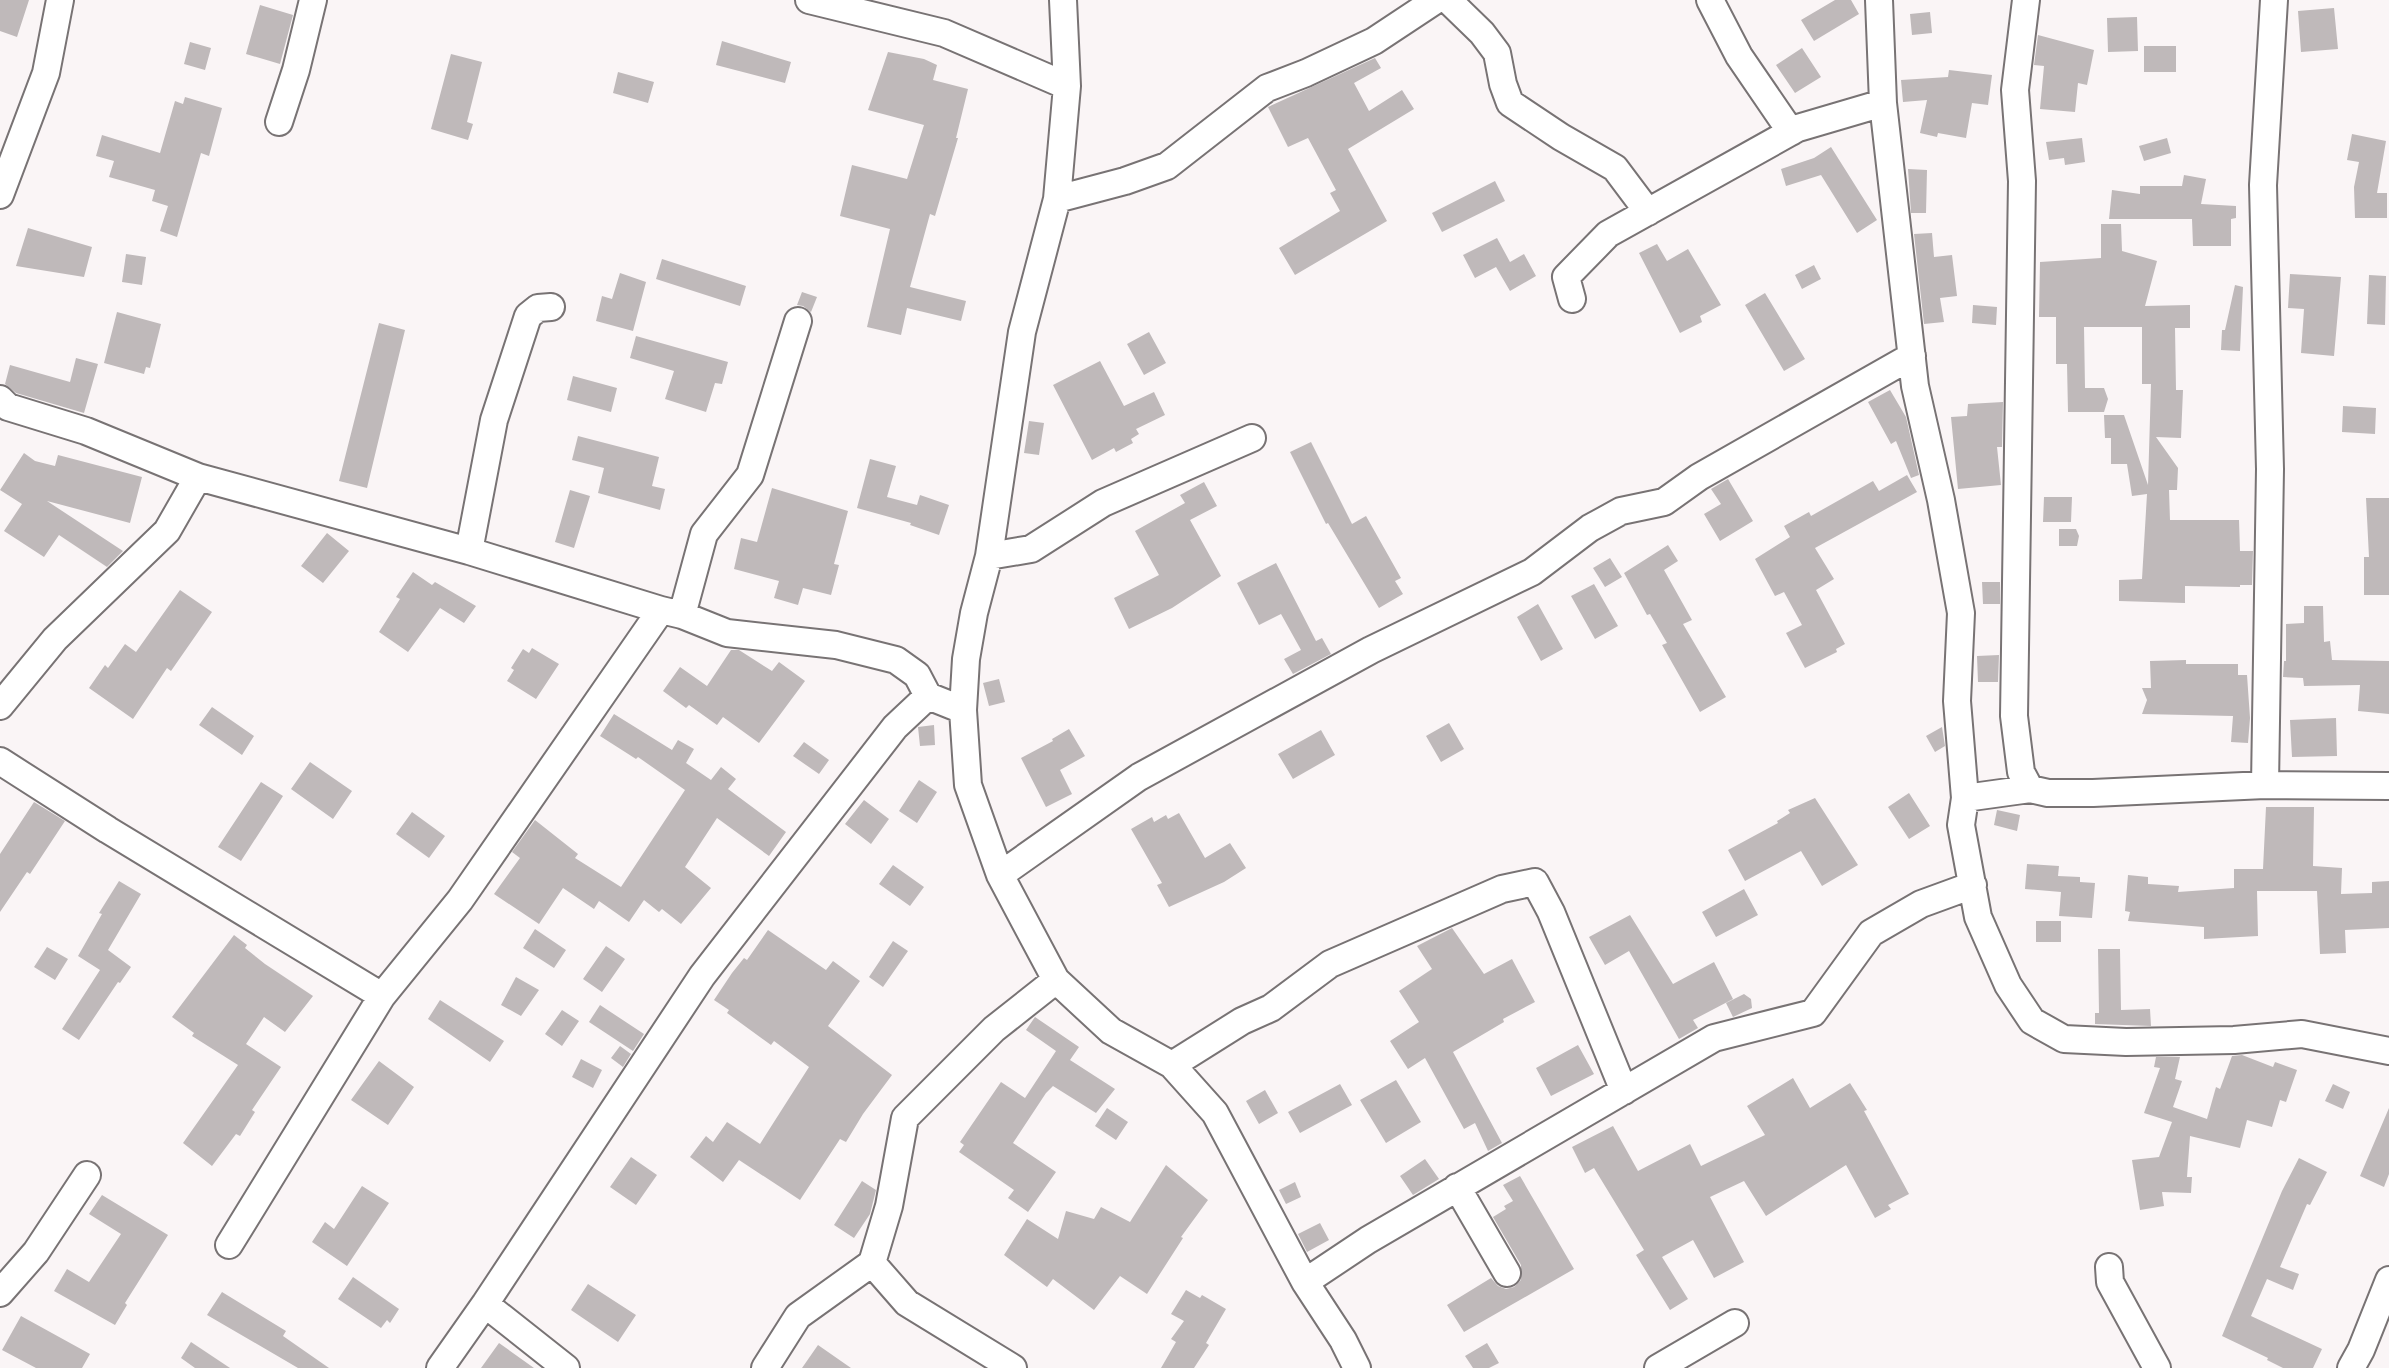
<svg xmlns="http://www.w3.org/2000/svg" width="2389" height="1368" viewBox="0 0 2389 1368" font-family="'Source Sans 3',sans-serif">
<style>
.building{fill:#bfb9ba}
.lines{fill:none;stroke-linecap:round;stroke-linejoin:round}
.minor-casing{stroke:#787374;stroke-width:30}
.minor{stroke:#fff;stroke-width:26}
</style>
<rect width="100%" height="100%" fill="#faf5f6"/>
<path class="building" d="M0,0H29L17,37L0,31Z
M1835,0H1851L1859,14L1814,41L1801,20Z
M260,5L293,15L280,64L246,54Z
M2334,8L2338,49L2301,52L2298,11Z
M1930,12L1932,33L1912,35L1910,14Z
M2137,17L2138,51L2108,52L2107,18Z
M2038,35L2094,50L2087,85L2078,83L2075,112L2040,109L2044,66L2034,65Z
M722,41L791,62L785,83L716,65Z
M190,42L211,48L205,70L184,64Z
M2144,46H2176V72H2144Z
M1802,48L1821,77L1795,93L1776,65Z
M888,52L924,59L937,65L933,80L968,89L956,138H958L935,216L930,214L910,287L966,301L961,321L907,308L901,335L867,327L890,229L840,216L852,165L907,179L924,125L868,110Z
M451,54L482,62L467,122L473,124L468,140L431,129Z
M1375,58L1381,68L1354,83L1369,111L1402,90L1414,109L1348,149L1387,221L1295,275L1279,248L1340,211L1330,193L1336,190L1308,138L1288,147L1268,107Z
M1949,70L1992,75L1988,105L1972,103L1966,138L1938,133L1937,137L1920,133L1927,100L1903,102L1901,80L1948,77Z
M618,72L654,82L648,103L613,93Z
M185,97L222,108L209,156L201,153L177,237L160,231L168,206L152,201L155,190L109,177L114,161L96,156L102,135L160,153L175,101L183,104Z
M2352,134L2386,141L2377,193H2387V218H2355L2354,187L2359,162L2347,160Z
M2082,138L2085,162L2065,165L2064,158L2049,160L2046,142Z
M2167,138L2171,153L2144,161L2139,146Z
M1831,147L1877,220L1857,233L1821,175L1786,186L1781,169L1814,158Z
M1908,169L1927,170L1926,213H1911Z
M2184,175L2206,179L2201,204L2236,206V218L2231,219V246H2193L2192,219H2109L2112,190L2140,194V186H2182Z
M1495,181L1505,201L1442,232L1432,213Z
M2101,224H2121L2122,251L2157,261L2145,306L2190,305V328H2175L2176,390H2183L2181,438L2156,437L2178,468L2177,490H2169L2170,520H2239L2240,551H2253L2252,585H2240V587L2185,586V603L2119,601V580L2142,579L2147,494L2132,496L2127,464H2111V438H2105L2104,415H2124L2148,485L2151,384H2142V327H2084L2085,388H2104L2108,399L2104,412H2068L2067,364H2056V317H2039L2040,262L2101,258Z
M28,228L92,247L84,277L16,266Z
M1932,233L1934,257L1952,255L1957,296L1940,298L1944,322L1924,324L1914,234Z
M1497,238L1510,262L1524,254L1536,276L1510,291L1496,267L1475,278L1463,255Z
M1657,244L1667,261L1688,249L1721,305L1700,316L1702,322L1680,333L1639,253Z
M126,254L146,257L142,285L122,282Z
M662,259L746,286L740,306L656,279Z
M1814,265L1821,279L1802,289L1795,275Z
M620,273L646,282L633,331L596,321L602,296L612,299Z
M2290,274L2341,277L2334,356L2301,353L2304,309L2288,308Z
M2369,275L2386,276L2385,325L2367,324Z
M2235,285L2243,287L2240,351L2221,350L2222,330H2225Z
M802,292L817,297L811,312L803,306L797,305Z
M1765,293L1805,359L1784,371L1745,305Z
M1973,305L1997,307L1996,325L1972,323Z
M117,312L161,324L150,368L146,367L144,374L104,363Z
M379,323L405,330L367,488L339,481Z
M1149,332L1166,363L1144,375L1127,344Z
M636,336L728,362L722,384L715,383L706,412L665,399L674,371L630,358Z
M76,358L98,364L84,413L16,393L5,384L10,365L70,382Z
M1100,361L1124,406L1154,392L1165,415L1136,429L1139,434L1131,439L1133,443L1116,452L1114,448L1092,460L1053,385Z
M573,376L617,388L611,412L567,400Z
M1890,390L1906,417L1919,475L1911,478L1896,441L1891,444L1868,402Z
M2003,402L2002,447H1997L2001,485L1958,489L1951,417L1967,416L1968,404Z
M2343,406L2376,408L2375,434L2342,432Z
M1029,421L1044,423L1039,455L1024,453Z
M578,436L659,457L652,486L665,489L660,510L598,493L604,468L572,460Z
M1311,442L1352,524L1366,516L1401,578L1395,581L1403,594L1379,608L1328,523L1326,524L1290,452Z
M24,453L35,461L55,466L58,455L142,477L130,523L47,501L123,551L107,567L59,535L44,557L4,531L22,504L0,490Z
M870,459L896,466L887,497L917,505L920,495L949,505L939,535L910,525L911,523L857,508Z
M1907,475L1917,492L1815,548L1834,579L1816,590L1845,644L1836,649L1837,652L1805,668L1786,633L1802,625L1784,592L1775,596L1755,559L1790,537L1784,526L1809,512L1811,516L1873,481L1879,491Z
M1728,479L1753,521L1720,541L1704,514L1721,504L1711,489Z
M1204,482L1217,506L1190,520L1221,576L1172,608L1129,629L1114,598L1159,575L1135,531L1185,503L1180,495Z
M772,488L848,511L834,564L839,565L831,595L803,588L798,605L774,598L779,581L734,569L741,538L757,542Z
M570,490L590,496L574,548L555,542Z
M2044,497H2072L2071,522H2043Z
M2366,498H2389V595H2364V557H2369Z
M2059,529H2076L2079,536L2077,546H2059Z
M327,533L349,551L323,583L301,566Z
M1668,545L1678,561L1664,570L1692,620L1683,624L1726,697L1700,712L1662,645L1667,643L1650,614L1647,615L1624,573Z
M1610,558L1622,577L1605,587L1593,568Z
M1276,563L1316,641L1322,638L1331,654L1293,674L1284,659L1301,650L1281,614L1259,625L1237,583Z
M413,572L432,585L435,582L476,606L464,623L440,608L408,652L379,632L400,599L396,597Z
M1982,582H2000V604H1983Z
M1594,584L1618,626L1595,639L1571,596Z
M180,590L212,612L171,671L167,668L133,719L89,688L105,665L108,668L125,644L136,652Z
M1538,604L1563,649L1541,661L1517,617Z
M2304,606H2323L2324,642L2330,641L2332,660L2389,661V714L2358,711L2360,685L2304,686L2303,678L2283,677L2284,661H2286V624L2304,623Z
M532,648L559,664L536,699L507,681L514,670L511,668L523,649L529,653Z
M731,650H739L772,671L779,662L805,681L759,743L723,717L717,725L689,705L686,708L663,691L680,667L707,686Z
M1999,655L1998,682H1978L1977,656Z
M2186,660V664H2238V675H2247L2250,718L2248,743L2231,742L2233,716L2142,714L2147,700L2142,688H2151L2150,661Z
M999,679L1005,702L989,706L983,683Z
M212,707L254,736L242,755L199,725Z
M614,714L672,750L678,740L694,749L686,763L711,780L721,767L736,779L728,789L786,832L769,856L717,818L685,867L711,888L681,924L662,909L659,912L644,900L629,922L599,901L594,909L563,888L539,924L494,894L520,858L512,852L535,820L578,854L575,858L621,887L685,790L638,757L636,759L600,736Z
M2336,718L2337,756L2292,757L2290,720Z
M1449,723L1464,749L1441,762L1426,736Z
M934,725L935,745L920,746L918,727Z
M1942,727L1945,746L1935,752L1926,736Z
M1069,729L1085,756L1060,770L1072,794L1046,807L1021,758L1053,741L1052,739Z
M1321,730L1335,755L1293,779L1278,754Z
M804,742L829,760L819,774L793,756Z
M310,762L352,791L333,819L291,789Z
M919,780L937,792L917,823L899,811Z
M261,782L283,796L241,861L218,847Z
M1909,793L1930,826L1909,839L1888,807Z
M1815,798L1858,865L1822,886L1801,851L1745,881L1728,850L1778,823L1777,821L1790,813L1788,810Z
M864,800L889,819L871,844L845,824Z
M34,802L65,821L30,874L27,872L0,912V854Z
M2266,807H2314L2313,866L2342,868L2341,894L2372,893V882L2389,881V928L2345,930L2346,953L2320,954L2317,891H2257L2258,936L2204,939V927L2128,921L2130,912L2125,911L2128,875L2148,877V884L2179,886L2178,892L2234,888V869H2263Z
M1997,810L2020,815L2017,831L1994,825Z
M412,812L445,836L429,858L396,834Z
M1179,813L1205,858L1230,843L1246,868L1224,882L1169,907L1157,885L1162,883L1131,829L1152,817L1154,822L1166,815L1168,819Z
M2027,864L2059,866L2058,876L2080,877V882L2095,883L2092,918L2059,916L2061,892L2025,889Z
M893,865L924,887L910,906L879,884Z
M119,881L141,894L108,950L131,967L120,983L118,982L79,1040L62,1029L100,970L78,956L102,914L99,913Z
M1744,889L1758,915L1716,937L1702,912Z
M1630,915L1673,984L1714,962L1733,999L1693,1020L1698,1028L1679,1039L1629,951L1605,965L1589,937Z
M2036,921H2061V942H2036Z
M1452,928L1484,974L1512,959L1535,1002L1503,1019L1504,1022L1453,1052L1502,1143L1488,1151L1475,1123L1464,1129L1425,1058L1408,1069L1390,1041L1419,1022L1399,991L1432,969L1417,946Z
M535,929L566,950L554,968L523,948Z
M768,930L826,970L833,961L860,981L828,1026L892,1075L863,1114L846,1142L840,1139L800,1200L739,1160L723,1182L690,1157L706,1136L713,1142L727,1122L760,1144L809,1067L774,1041L771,1045L727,1013L729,1010L714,1000L732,973L744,958L747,960Z
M234,935L247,945L245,948L265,964L313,996L285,1032L264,1017L246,1044L281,1067L252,1110L255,1112L240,1136L236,1134L212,1166L183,1143L238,1065L192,1036L194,1033L172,1017Z
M893,941L908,951L883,987L869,977Z
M606,946L625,959L602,992L583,979Z
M47,947L68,959L55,980L34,967Z
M2098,949H2120L2121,1010L2150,1009L2151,1026L2095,1024V1013H2099Z
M516,977L539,990L521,1016L501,1005Z
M1744,994L1751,999L1752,1008L1733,1017L1726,1003Z
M440,1000L504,1041L490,1062L428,1019Z
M600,1005L644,1034L633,1051L589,1022Z
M562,1010L579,1021L562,1046L545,1034Z
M1035,1017L1079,1047L1070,1060L1115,1089L1096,1113L1053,1086L1046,1093L1013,1143L1056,1172L1028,1212L1008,1198L1014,1190L959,1152L964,1145L960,1142L1001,1082L1025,1098L1056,1051L1026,1030Z
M1578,1045L1594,1074L1551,1096L1536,1068Z
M620,1046L631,1054L623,1067L611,1058Z
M2242,1055L2273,1067L2275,1062L2297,1070L2286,1102L2280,1100L2272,1127L2247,1120L2240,1148L2190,1136L2187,1177H2192L2191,1193L2162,1192L2164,1206L2140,1210L2132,1160L2159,1157L2172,1122L2144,1113L2160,1068L2154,1067L2156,1057H2180L2175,1079L2182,1081L2173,1107L2207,1119L2216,1087L2220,1089L2232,1056Z
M581,1059L602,1070L593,1088L572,1077Z
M379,1061L414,1087L388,1125L351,1100Z
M1793,1078L1810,1108L1850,1083L1867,1110L1864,1111L1909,1194L1888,1205L1891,1209L1875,1218L1846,1165L1766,1216L1744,1181L1710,1197L1744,1262L1714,1278L1693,1240L1662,1257L1688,1299L1670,1310L1636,1255L1644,1250L1594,1168L1585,1173L1572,1147L1613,1126L1638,1171L1690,1144L1701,1166L1765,1135L1747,1106Z
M1396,1080L1421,1122L1386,1143L1360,1100Z
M1340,1084L1352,1105L1300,1133L1288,1112Z
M2333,1084L2350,1092L2343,1109L2325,1101Z
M1265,1090L1278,1113L1259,1124L1246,1101Z
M1107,1108L1128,1122L1116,1140L1095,1126Z
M2389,1108V1174L2384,1187L2360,1176Z
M631,1157L657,1175L636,1205L610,1187Z
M2299,1158L2327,1172L2310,1205L2307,1204L2280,1267L2299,1274L2293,1290L2267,1279L2251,1316L2322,1349L2313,1368H2283L2267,1360L2268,1358L2222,1336L2282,1191Z
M1425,1159L1439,1179L1413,1195L1400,1176Z
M1166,1165L1208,1200L1181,1237L1183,1238L1147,1294L1120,1276L1094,1310L1053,1279L1047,1287L1004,1255L1027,1219L1058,1239L1066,1211L1094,1219L1101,1207L1130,1222Z
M1520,1176L1574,1269L1464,1332L1447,1305L1491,1278L1498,1286L1506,1289L1514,1287L1521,1280V1265L1493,1217L1506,1209L1504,1206L1513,1201L1503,1185Z
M862,1181L876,1190L870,1214L854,1238L834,1225Z
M1295,1182L1301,1197L1286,1204L1279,1190Z
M362,1186L389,1203L347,1266L312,1242L325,1222L334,1229Z
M102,1195L168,1235L125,1303L127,1305L115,1325L54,1291L67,1269L89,1282L121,1234L89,1214Z
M1320,1223L1329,1240L1307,1252L1298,1234Z
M353,1277L399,1309L390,1323L387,1320L381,1328L338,1299Z
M588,1284L636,1315L618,1342L571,1310Z
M1186,1290L1200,1298L1202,1295L1226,1309L1206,1343L1209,1345L1194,1368H1161L1176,1342L1171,1339L1184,1321L1171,1314Z
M222,1292L286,1331L283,1336L329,1368H298L207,1315Z
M21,1316L90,1354L82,1368H36L2,1350Z
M191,1342L230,1368H195L181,1358Z
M499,1343L534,1368H481Z
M1487,1343L1499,1363L1489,1368H1473L1465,1356Z
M818,1345L851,1368H802Z"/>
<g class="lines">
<defs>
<path id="minor" d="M809,0L944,33L1067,86
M1063,0L1067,86L1057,199L1022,332L989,556L974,613L966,659L963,710L968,785L1000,875L1056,980L1111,1031L1172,1065L1215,1113L1305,1282L1343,1340L1357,1368
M1448,0L1482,33L1497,53L1503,84L1510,103L1561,137L1615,168L1648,212
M1710,0L1739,56L1791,132
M1879,0L1883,103L1915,386L1941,500L1961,613L1957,701L1965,798L1961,825L1978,917L2008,985L2032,1021L2064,1039L2126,1042L2234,1040L2302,1034L2389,1051
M2026,0L2015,90L2022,181L2014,716L2021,772L2030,789
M279,122L296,70L313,0
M0,195L46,73L60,0
M1057,199L1125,181L1167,166L1267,88L1306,73L1374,41L1436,0
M1572,299L1566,277L1608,234L1798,128L1883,103
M0,399L8,407L86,431L198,477
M469,551L494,420L528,316L538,308L551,307
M989,556L1031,549L1103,503L1252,438
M682,615L704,534L750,475L798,321
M0,706L55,639L167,531L198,477L469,551L661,610
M0,761L108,830L382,996
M2265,785L2270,469L2263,185L2274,0
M1965,798L2030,789L2048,793H2093L2265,785L2389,786
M1000,875L1139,777L1371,650L1532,572L1590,528L1621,511L1664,502L1699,477L1912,356
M1172,1065L1242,1021L1271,1008L1330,964L1502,889L1535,882L1551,912L1624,1091
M1457,1187L1507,1273
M229,1245L382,996L460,900L661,610L682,615L727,633L836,645L896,660L917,675L928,696L963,710
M872,1263L907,1303L1013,1368
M2109,1267L2110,1282L2157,1368
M1305,1282L1368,1240L1714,1038L1813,1013L1871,933L1921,904L1973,885
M0,1293L36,1252L87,1175
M485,1304L566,1368
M440,1368L485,1304L702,976L895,727L928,696
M765,1368L798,1316L872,1263L889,1206L905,1118L994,1029L1056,980
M1658,1368L1735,1323
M2351,1368L2361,1350L2389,1280"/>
</defs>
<use href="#minor" class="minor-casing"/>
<use href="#minor" class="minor"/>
</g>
</svg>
